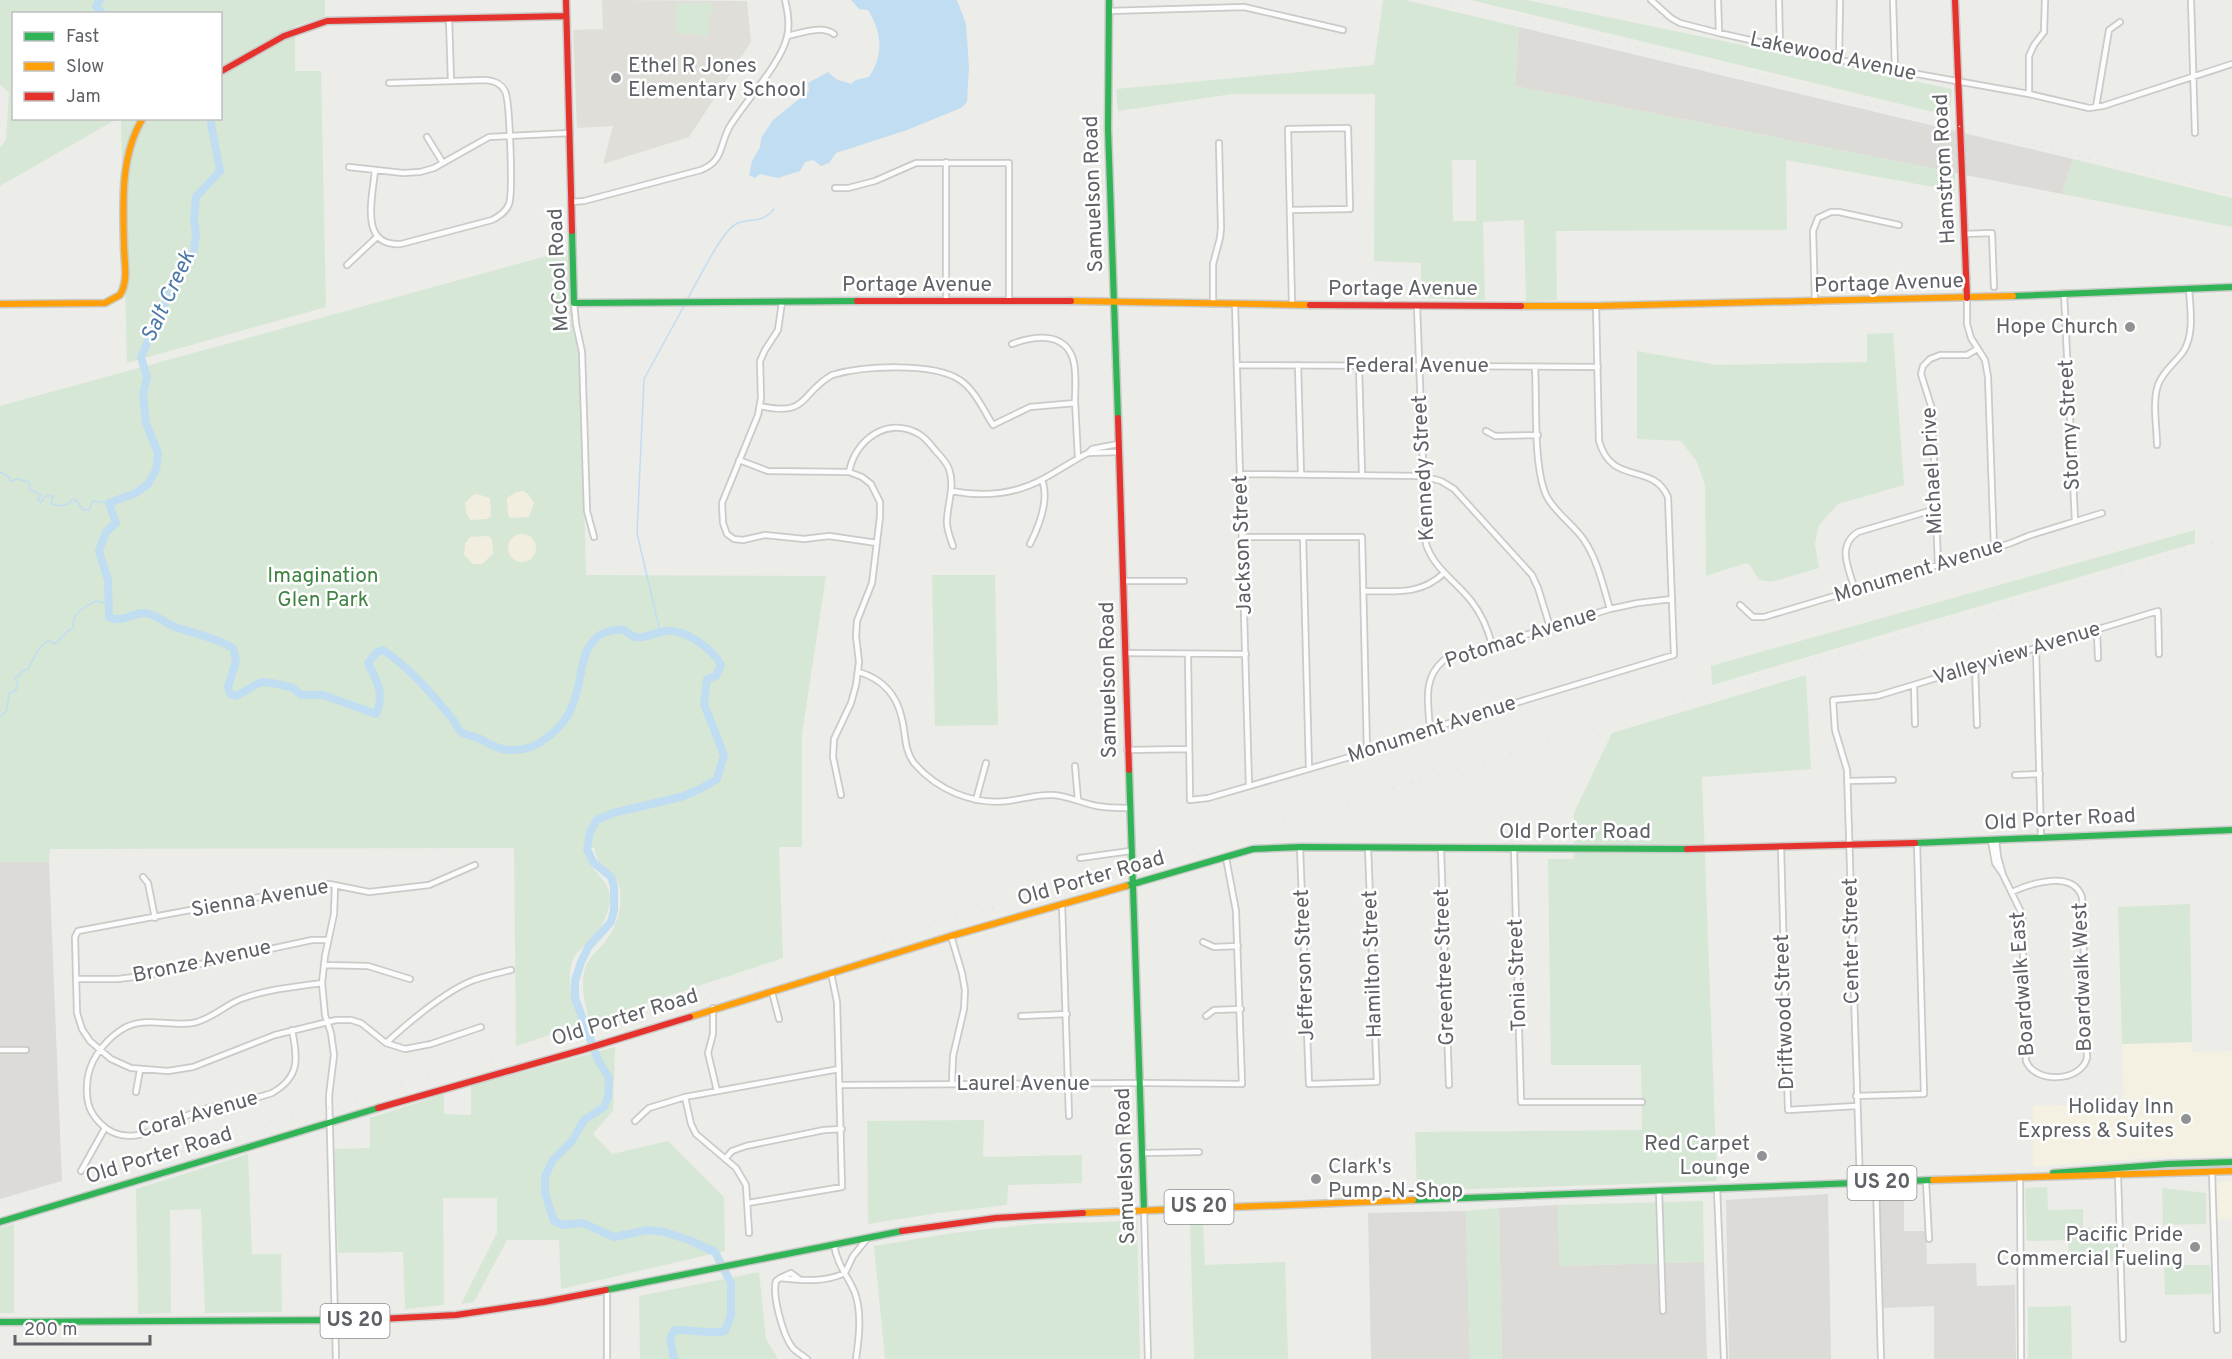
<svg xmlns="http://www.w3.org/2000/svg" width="2232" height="1359" viewBox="0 0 2232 1359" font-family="Overpass,sans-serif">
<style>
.commercial{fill:#f4f1e3}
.industrial{fill:#dcdbd8}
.education{fill:#dfded8}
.green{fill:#d7e7d5;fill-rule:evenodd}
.sand{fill:#f2eedf}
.water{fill:#c1ddf2}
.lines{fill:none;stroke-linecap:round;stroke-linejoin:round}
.stream{stroke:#c1ddf2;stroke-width:1.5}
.river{stroke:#c1ddf2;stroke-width:8}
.street-casing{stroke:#cacac9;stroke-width:8}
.fast-casing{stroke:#c9cac9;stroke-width:9}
.slow-casing{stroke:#c9cac9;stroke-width:9}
.jam-casing{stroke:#c9cac9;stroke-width:9}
.street{stroke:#fcfcfc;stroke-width:4.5}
.fast{stroke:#30b455;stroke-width:6}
.slow{stroke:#ff9f0a;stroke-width:6}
.jam{stroke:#e5322d;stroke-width:6}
.rail{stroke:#e3e3e2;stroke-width:1.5;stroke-dasharray:1.5 8;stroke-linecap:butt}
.poi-dot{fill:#909293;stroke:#fff;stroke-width:2}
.labels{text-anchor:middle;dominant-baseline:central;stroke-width:5;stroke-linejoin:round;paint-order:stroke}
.shield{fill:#fff;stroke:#8e9093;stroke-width:1.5}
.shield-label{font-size:20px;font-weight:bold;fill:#5e6165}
.street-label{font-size:21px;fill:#5e6165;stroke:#fff}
.poi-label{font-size:21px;fill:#5e6165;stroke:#fff;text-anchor:end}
.park-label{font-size:21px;fill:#3f8343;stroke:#fff}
.water-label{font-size:22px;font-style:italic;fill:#4c77a7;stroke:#fff}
</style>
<rect width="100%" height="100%" fill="#ecece8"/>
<path class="commercial" d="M2192,1042L2193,1052L2232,1051V1156L2152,1158L2033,1167V1106L2124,1103L2122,1044Z
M2232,1181V1219L2218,1220L2216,1182Z"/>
<path class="industrial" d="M1519,27L2073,159L2062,194L1515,86Z
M0,862H49L62,1181L0,1199Z
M1904,1191V1231H1926L1927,1264L1976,1263L1977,1286L2015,1285L2016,1359H1934V1306L1883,1308L1879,1192Z
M1828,1194L1831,1359H1729L1726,1200Z
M1558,1205L1560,1266L1704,1262L1707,1359H1502L1499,1208Z
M1466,1211L1470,1359H1371L1368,1213Z"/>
<path class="education" d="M602,0L747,1L751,42L689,137L603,164L613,126L577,128L573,30L603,29Z"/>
<path class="green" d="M0,0H325V17L295,26V71H321L326,307L127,363L121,119L220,118V14H14V118L117,119L0,186V148L6,139L9,92L0,85Z
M1383,0H1405L1519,27L1515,86L1955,173V191L1786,160L1787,230L1556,231L1557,300L1526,301L1524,220L1483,222L1485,300L1421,298V263L1374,261L1375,94H1232L1118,111L1116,89L1374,65ZM1452,160H1476V221H1453Z
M1471,0H1526L1952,89L1950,116Z
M713,3V12L709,13L707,37L690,34H676V4Z
M2073,159L2232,198V227L2062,194Z
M572,249L574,326L580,351L586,575L826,576L802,734V847H779L783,958L590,1022C585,1006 581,990 584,972C587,959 596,952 605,942C617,927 624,905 619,885C617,876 610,874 604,868C598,863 596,855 594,848L583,847C586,869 611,879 610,899C609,917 599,931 587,944C583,948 577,952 574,957C564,979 574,1005 581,1025L516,1046L514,848L50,849L49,862H0V406Z
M1893,333L1904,485L1838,504L1819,525L1815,544L1819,568L1771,582L1759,580L1749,564H1743L1706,576L1705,485L1697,462L1681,441L1637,439V351L1717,365L1867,362V334Z
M2195,530V543L1712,685L1711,666Z
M932,575H995L998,725L935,726Z
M1806,675L1811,769L1702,777L1717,1181L1417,1191L1415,1132L1642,1130L1641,1065H1551L1548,859H1574V813L1612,733Z
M2190,904L2192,1042L2122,1044L2118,907Z
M615,1047L613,1111L593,1134L612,1154L668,1141L724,1197L725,1251L561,1289L559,1240H507L474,1302L461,1304L497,1233V1198H443L444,1305L405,1309L403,1252L338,1253L334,1149L370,1148V1118L444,1094V1114L471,1115V1086Z
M984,1120L983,1157L1082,1155V1183L1008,1185L1007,1205L938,1213L868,1224L867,1121Z
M248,1154L252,1254H281L282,1312L205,1313L201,1209L170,1210L171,1313L138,1314L136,1189Z
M2047,1187L2048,1210L2083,1209V1228L2116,1226L2117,1261L2069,1262L2068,1240L2027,1241L2025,1188Z
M2162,1188L2206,1193V1224L2163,1225Z
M1703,1201L1704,1262L1559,1266L1558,1205Z
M1499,1208L1502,1359H1470L1466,1211Z
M1137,1221L1140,1359H885L874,1246L952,1233L1034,1224Z
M1190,1221H1203L1205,1265L1285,1262L1288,1359H1194Z
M14,1224V1313H0V1228Z
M2164,1265H2210L2211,1294L2165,1295Z
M759,1272L766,1339L778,1359H640L639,1296Z
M2071,1306L2072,1359H2028V1307Z"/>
<path class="sand" d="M523,491L528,494L534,503L529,517L511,518L508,515L507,498L516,492Z
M477,494L490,498L491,516L487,519L470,520L466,512L465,503L473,495Z
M508 548a14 14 0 1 1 28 0a14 14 0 1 1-28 0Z
M488,536L492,539L493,554L482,564H473L464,555L465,544L470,537Z"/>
<path class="water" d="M851,0H957L966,24L969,67L967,102L961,108L907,130L836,153L829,163L821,166L813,160L805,162L800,171L778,178L760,174L755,178L749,175L752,161L760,147L761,138L773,120L809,91L808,83L828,72L836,79L851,84L856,80L869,77C884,54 882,33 868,10L859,9Z"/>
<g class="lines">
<path class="stream" d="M688,298C698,281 721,232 736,224C752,216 759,226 774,209
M0,472L9,477L10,481L18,479L29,482L30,490L40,494V497L37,499L41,503L45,496H53L51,504L61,506L70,503L72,499L76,500L83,510H89L93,501L109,503
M660,632L637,533L644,379L684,306
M0,717L7,710L9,693L16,690L18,684L15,677L20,675L22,671L28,669L38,650L46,642L50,641L54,644C63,639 61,634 73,628C72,613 82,608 96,601L110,604"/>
<path class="river" d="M100,0L96,6L103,14
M210,118L220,171L196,197L194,219L196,234L194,251L169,294L141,357L147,377L143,395L146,423L158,453L156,470L148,484L136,493L109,503L116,523L106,532L99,551L108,580L109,617C122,624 132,612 145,613C156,614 165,623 175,627C195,634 215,637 233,648L236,661L228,687L230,694L236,696L261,682L272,683L291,687L302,695H323L376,714C385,692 377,682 368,663L377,652L383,650C409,667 431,693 451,717C455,721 457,729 461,732C465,735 473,736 478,738C491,744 497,750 512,750C525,751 538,745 549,736C569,721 575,703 580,678C583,663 584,649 597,637C603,632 615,629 623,630C627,631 630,636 635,637C645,639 656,632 666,631C685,629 713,649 721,665L716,676L707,679L704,704L724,755L717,779L700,789L681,797L613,813L597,820L590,832L587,849L593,862L611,877L614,886V910L611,922L589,946L581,962L575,981V998L598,1060L609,1078L608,1097L604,1107L584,1120L572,1141L553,1160L545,1176V1193L554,1221L563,1225L583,1223L614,1237L648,1230L664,1232L689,1240L715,1252L731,1283V1315L725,1331C708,1335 693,1329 675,1330L670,1338L674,1359"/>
<defs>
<path id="street" d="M1651,0L1671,18L1680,23L1719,33L1839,60L2029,94L2089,108L2103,106L2232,64
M1718,0L1719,33
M1779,0L1780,46
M1893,0L1895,70
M2191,0L2195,133
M1109,11L1244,7L1343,30
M449,18L451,81
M787,36C801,33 822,25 834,34
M1839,60L1840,0
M2029,94V56L2034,45L2044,32L2045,0
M2096,107L2109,30L2120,22
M427,137L443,163
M349,167L403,173L420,172L434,168L489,137L570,133
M375,170C373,196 358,247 401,244L492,220C500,216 506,212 509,204C513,194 510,101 505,91C501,83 494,81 486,80L389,83
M835,188H848L875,181L916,163H1009V300
M572,202L584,201L701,170C724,161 719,145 730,126C746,100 780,65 787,37C790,25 788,12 785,0
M1290,210L1350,209L1348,128L1288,129L1292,304
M1964,234L1992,233L1994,287
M347,265L377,237
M2064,293L2075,521
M1967,298V324L1971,338L1985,360L1988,377L1994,548
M946,300V162
M782,302L778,330L765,350L760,361L761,398L758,415L722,503L723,523L727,534L734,539L743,540L765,535L804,539L829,536L877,543
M1815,302L1813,231L1818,218L1831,212H1839L1899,225
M574,303L576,324L582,352L587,511L594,537
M1213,304V264L1220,238L1221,228L1219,143
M1235,304L1249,786
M1417,306L1426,544C1434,569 1457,582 1472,602C1482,615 1488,629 1492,645
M1012,344C1033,336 1064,331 1073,359C1077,372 1075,388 1075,401C1076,420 1077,439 1078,458
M1237,365L1598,367
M1298,365L1301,474
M1359,366L1362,474
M1535,367C1537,401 1533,465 1546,495C1554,512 1573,524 1584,540C1598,561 1603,586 1610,609
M760,406C809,417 799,394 832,375C863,366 933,362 960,380C975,390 984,411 993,425L1030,407L1075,403
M1486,431L1495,436L1538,435
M2157,445C2157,427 2152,403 2158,385C2163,371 2175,363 2183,352C2195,334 2190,308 2189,288
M1088,453L1118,452
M739,460L768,471L849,472L862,477L871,484L880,502V517L872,583L857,621L856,636L859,662L856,685L851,703L834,739L833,757L841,795
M849,472C855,440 887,416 919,434C925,437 930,444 935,450C940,456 946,461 949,469C955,485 948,502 947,519C946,529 950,537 953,546
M1240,474L1422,476L1441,481L1454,489L1532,575L1538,588L1550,627
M951,491C983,497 1014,495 1043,479C1058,471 1072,461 1088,453L1092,449L1118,444
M1243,537H1362L1367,752
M1303,537L1309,769
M1030,544C1039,526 1050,500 1042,480
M1938,565L1932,409L1921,374L1923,366L1930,359L1940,355H1967L1977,349
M1123,581H1184
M1855,590C1849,569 1836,546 1858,532L1936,509
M1363,591C1394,591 1420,596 1444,573
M1740,605L1753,617H1764L2011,543L2028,536L2102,513
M2097,630L2098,658
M2036,648L2041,838
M1126,653L1246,654
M1188,654L1190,800L1208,798L1367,752L1398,745L1446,724L1674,655L1668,497C1652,461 1612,487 1599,441L1596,306
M1975,666L1977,725
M859,672C882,679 897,695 902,719C906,735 904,750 914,763C937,790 973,805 1008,801C1023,799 1037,794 1053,795C1068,796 1082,803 1097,806C1108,808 1118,808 1129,808
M1914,685L1915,724
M1430,732C1429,705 1421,679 1444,660L1610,609L1638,603L1672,599
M1127,750L1189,749
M1075,766L1078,800
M2015,775L2040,774
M1847,781L1893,780
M976,800L986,763
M1991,840L1995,863L2002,873
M1996,840L1998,857L2003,875L2022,914L2026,1061C2035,1084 2081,1082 2087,1058L2082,897C2073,870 2031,883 2012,892
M1300,847L1309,1084L1377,1082L1368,847
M1781,847L1788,1110L1856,1106
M1441,849L1449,1085
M1514,849L1521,1102H1642
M1080,858L1130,851
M475,865L429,885L369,892L329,884L78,931L75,937L77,1013L82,1029L90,1041L111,1059L131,1068L168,1071L193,1067L275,1035L336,1020H351L361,1023L386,1043L405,1049L431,1044L481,1027
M143,877L148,883L155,918
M335,885L334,914L325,956L322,983L325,1015L331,1033L334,1055L329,1096L336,1359
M1062,904L1069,1116
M951,936L962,973L965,990L964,1009L953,1056L952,1084
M1203,942L1214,947L1238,946
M324,965L368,966L410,979
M76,979H118L149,975L312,940H328
M772,992L779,1019
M713,1008V1034L708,1053L717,1091
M1021,1016L1067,1014
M1206,1016L1214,1010L1241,1009
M292,1030C298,1059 300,1077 272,1093C249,1101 224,1103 201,1110C169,1120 130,1154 100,1123C89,1112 86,1101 87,1086C87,1063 103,1042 121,1030C144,1015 168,1027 193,1023C210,1020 225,1005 241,999C267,989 295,987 322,983
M386,1043C409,1022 445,991 474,980C486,976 499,973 511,970
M0,1050H26
M840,1085L1144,1083L1242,1084L1236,911L1226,858
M136,1092L140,1070
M1856,1096L1924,1094L1917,843
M685,1097L691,1124L696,1134L736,1168L746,1185L749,1233
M635,1121L649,1108L685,1097L839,1069
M1143,1153L1199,1152
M725,1159L732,1151L746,1146L824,1130L842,1129
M81,1171L105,1128
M2212,1172L2217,1330
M2118,1176L2123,1339
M2020,1177L2021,1359
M1926,1181L1929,1239
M1876,1183L1881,1359
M1860,1184L1847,770L1835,730L1833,700L1877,696L2158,611L2159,654
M1717,1189L1724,1359
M1659,1191L1663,1311
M748,1203L842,1187L837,1002L831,973
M1144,1209L1148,1359
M834,1245C838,1267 847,1274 855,1293C862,1313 859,1338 856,1359
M780,1278L791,1273L799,1279
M607,1290V1359
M807,1359C802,1355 796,1352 792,1347C783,1335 772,1296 776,1281L780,1278C802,1280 824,1283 845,1273L853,1256L867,1239"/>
<path id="fast" d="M1109,0L1108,129L1118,418
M572,231L574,303L857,301
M2013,296L2232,287
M1129,770L1144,1209
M1915,843L2232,830
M1126,886L1253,849L1300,847L1687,849
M2053,1173L2168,1164L2232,1162
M1413,1200L1933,1180
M0,1222L378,1108
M606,1290L902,1231
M0,1322L360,1320"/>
<path id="slow" d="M1071,301L1310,305
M0,304L105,303L120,295C129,280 124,262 124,245C123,203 120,155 143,118
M1521,306H1596L2013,296
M690,1017L951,936L1126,886
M1933,1180L2232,1171
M1083,1213L1413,1200"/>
<path id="jam" d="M566,0L572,231
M1955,0L1967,298
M220,72L284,36L327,21L566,16
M857,301H1071
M1310,305L1521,306
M1118,418L1129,770
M1687,849L1915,843
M378,1108L582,1050L690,1017
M902,1231L996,1218L1083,1213
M360,1320L456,1315L544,1302L606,1290"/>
</defs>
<use href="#street" class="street-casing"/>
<use href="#fast" class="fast-casing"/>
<use href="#slow" class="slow-casing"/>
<use href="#jam" class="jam-casing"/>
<use href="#street" class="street"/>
<use href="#fast" class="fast"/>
<use href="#slow" class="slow"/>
<use href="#jam" class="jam"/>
<path class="rail" d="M1442,0L2232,193
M0,1206L2232,537"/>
</g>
<g class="poi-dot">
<circle cx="616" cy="78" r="6"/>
<circle cx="2130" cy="327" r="6"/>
<circle cx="2186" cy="1119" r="6"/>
<circle cx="1762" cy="1156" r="6"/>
<circle cx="1316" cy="1179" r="6"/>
<circle cx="2195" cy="1247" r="6"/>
</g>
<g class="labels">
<g class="shield">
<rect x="1847.5" y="1166" width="69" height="34" rx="4.5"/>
<rect x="1164.5" y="1190" width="69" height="34" rx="4.5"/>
<rect x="320.5" y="1304" width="69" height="34" rx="4.5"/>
</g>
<g class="shield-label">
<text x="1882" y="1183">US 20</text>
<text x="1199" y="1207">US 20</text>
<text x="355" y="1321">US 20</text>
</g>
<g class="street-label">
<text transform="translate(1833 57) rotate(12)">Lakewood Avenue</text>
<text transform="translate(1945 169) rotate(-93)">Hamstrom Road</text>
<text transform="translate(1094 194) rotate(-92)">Samuelson Road</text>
<text transform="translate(559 270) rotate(-93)">McCool Road</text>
<text transform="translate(1889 284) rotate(-2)">Portage Avenue</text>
<text x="917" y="285">Portage Avenue</text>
<text x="1403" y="289">Portage Avenue</text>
<text x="1417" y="366">Federal Avenue</text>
<text transform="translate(2070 425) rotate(-93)">Stormy Street</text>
<text transform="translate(1424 468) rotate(-93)">Kennedy Street</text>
<text transform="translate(1933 471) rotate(-93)">Michael Drive</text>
<text transform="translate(1243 545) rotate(-92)">Jackson Street</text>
<text transform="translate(1919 571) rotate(-17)">Monument Avenue</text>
<text transform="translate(1521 638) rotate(-18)">Potomac Avenue</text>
<text transform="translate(2017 654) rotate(-17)">Valleyview Avenue</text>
<text transform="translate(1109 680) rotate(-91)">Samuelson Road</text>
<text transform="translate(1432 730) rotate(-18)">Monument Avenue</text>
<text transform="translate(2060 820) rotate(-3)">Old Porter Road</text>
<text x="1575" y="832">Old Porter Road</text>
<text transform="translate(1091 879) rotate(-16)">Old Porter Road</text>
<text transform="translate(260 899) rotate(-10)">Sienna Avenue</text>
<text transform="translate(1852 941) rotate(-91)">Center Street</text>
<text transform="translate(202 962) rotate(-12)">Bronze Avenue</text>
<text transform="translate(1373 964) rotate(-92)">Hamilton Street</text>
<text transform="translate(1305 965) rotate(-92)">Jefferson Street</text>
<text transform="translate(1445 967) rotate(-92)">Greentree Street</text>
<text transform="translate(1518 975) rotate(-92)">Tonia Street</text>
<text transform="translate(2083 977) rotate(-92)">Boardwalk West</text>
<text transform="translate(2023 984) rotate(-94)">Boardwalk East</text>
<text transform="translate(1785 1012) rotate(-92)">Driftwood Street</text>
<text transform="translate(625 1018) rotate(-17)">Old Porter Road</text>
<text x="1023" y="1084">Laurel Avenue</text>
<text transform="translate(198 1115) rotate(-16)">Coral Avenue</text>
<text transform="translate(159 1156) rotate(-17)">Old Porter Road</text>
<text transform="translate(1126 1166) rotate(-92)">Samuelson Road</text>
</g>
<g class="poi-label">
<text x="628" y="66" text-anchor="start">Ethel R Jones<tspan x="628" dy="24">Elementary School</tspan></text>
<text x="2118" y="327">Hope Church</text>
<text x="2174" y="1107">Holiday Inn<tspan x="2174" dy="24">Express &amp; Suites</tspan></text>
<text x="1750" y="1144">Red Carpet<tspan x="1750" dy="24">Lounge</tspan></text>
<text x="1328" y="1167" text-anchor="start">Clark's<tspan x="1328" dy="24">Pump-N-Shop</tspan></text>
<text x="2183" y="1235">Pacific Pride<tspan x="2183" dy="24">Commercial Fueling</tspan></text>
</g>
<g class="park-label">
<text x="323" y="576">Imagination<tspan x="323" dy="24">Glen Park</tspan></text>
</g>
<g class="water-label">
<text transform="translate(169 297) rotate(-65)">Salt Creek</text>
</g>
</g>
<rect x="12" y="12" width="210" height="108" fill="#ffffff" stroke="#bfc0c1" stroke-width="1.5"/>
<rect x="24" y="32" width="30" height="9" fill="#30b455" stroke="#bfc0c1" stroke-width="1.5"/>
<text x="66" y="42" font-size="18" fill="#5e6165">Fast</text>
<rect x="24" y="62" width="30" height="9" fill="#ff9f0a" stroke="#bfc0c1" stroke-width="1.5"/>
<text x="66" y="72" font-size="18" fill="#5e6165">Slow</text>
<rect x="24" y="92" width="30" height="9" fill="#e5322d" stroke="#bfc0c1" stroke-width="1.5"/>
<text x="66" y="102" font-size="18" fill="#5e6165">Jam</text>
<path d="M15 1335v9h135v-9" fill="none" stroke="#5e6165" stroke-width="3"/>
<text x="24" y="1335" font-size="18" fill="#5e6165" stroke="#ffffff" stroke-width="4.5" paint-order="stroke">200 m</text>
</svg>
